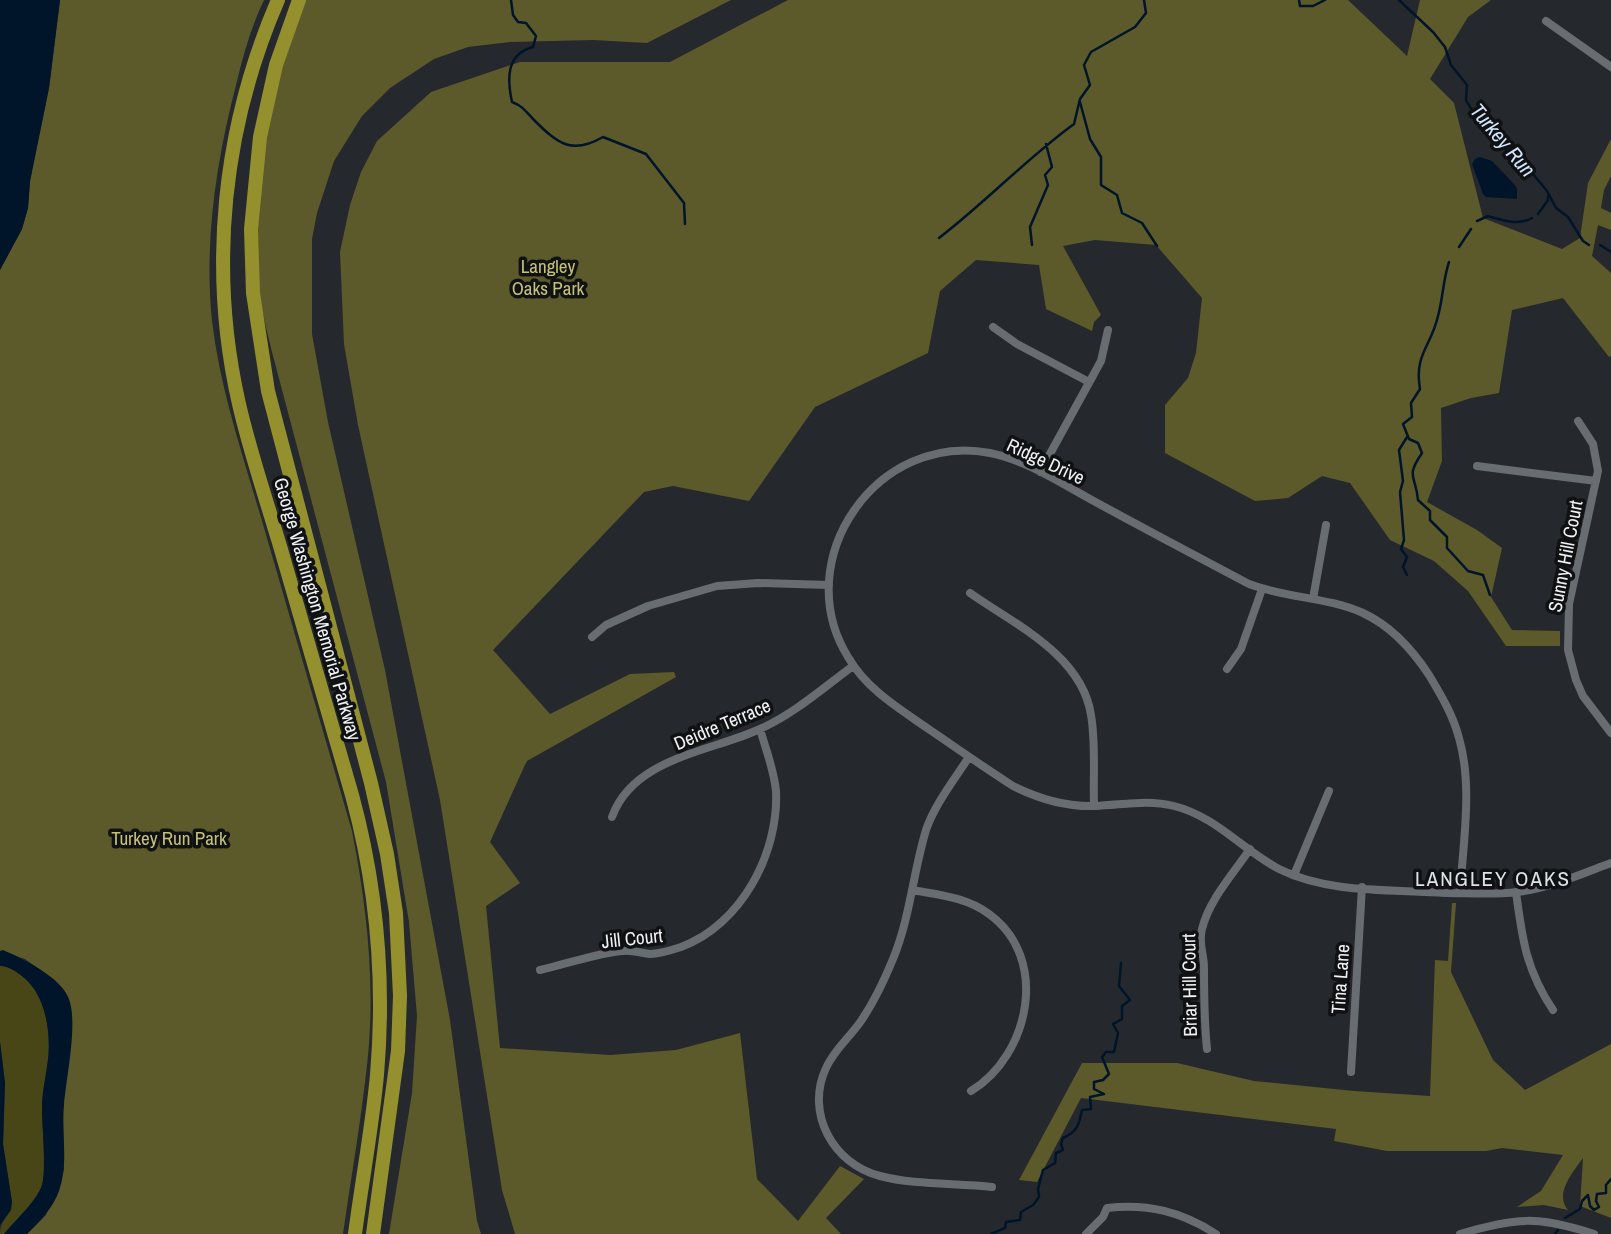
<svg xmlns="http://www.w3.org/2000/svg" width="1611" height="1234" viewBox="0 0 1611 1234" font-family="'Archivo Narrow',sans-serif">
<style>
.green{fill:#484617}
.forest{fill:#5c5a2b}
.water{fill:#00142a}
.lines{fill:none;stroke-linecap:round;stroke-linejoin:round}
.stream{stroke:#00142a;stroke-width:2.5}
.street{stroke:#686d72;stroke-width:8}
.highway{stroke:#95902e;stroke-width:14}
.labels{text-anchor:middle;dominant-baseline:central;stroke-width:7;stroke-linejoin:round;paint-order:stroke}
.park-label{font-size:19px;fill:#c6c277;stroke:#101113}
.street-label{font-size:19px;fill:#f0f2f5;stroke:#101113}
.water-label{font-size:21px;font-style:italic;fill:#d2e7fe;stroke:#101113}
.neighbourhood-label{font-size:21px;letter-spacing:2px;fill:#dde2e8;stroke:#101113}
</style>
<rect width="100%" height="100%" fill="#25292d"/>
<path class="green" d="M3,965C13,970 23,975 30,983C48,1002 51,1040 48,1065C45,1082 42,1096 42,1113C42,1131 48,1173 41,1188C33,1205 16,1220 4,1234H0C0,1221 10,1215 12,1202L3,1144L5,1083L0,1042V966Z"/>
<path class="forest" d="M60,0H264C251,27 243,56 236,85C216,162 204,242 212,321C220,389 243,456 262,521C292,624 322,728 352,831C367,907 376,987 367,1065C361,1121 351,1178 343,1234H27L46,1215L64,1170L63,1108L72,1023L68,997L50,977L25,959L0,951V270L22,229L28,208L30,181L49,88Z
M305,0H731L647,43L593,40L510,42L468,47L434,59L390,88L362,116L334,161L317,213L312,239V334L328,422L385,670L450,1020L477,1221L481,1234H389L412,1093L417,1016L409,922L386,782L272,352C266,327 260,303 257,278C252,214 260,126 280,65C288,43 297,22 305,0Z
M788,0H1348L1407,56L1420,0H1491L1468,17L1430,79L1454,103L1483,218L1562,249L1580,238L1588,183L1611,139V176L1604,190L1601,208L1611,213V230L1598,225L1592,256L1611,273V356L1609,357L1563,298L1512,310L1499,393L1471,398L1441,408L1442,461L1427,502L1477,530L1502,548L1491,597L1512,630L1560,631V646H1506L1468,591L1434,561L1390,540L1350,483L1322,476L1288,498L1255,501L1165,453V405L1188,378L1196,353L1202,298L1156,245L1095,240L1063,246L1101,315L1094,322L1092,331L1046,309L1039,265L976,260L940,291L928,353L815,407L749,501L673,486L644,492L493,650L550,714L630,674L674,672L676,677L527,761L524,767L490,842L520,883L486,906L500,1048L610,1055L676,1050L740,1033L757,1179L798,1221L840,1166L864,1179L826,1218L841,1234H515L502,1190L440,800L358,425L344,344L340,252L350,205L361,172L377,141L431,92L520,62H670Z
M1452,903H1456L1451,972L1493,1060L1525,1090L1611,1044V1218L1580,1206L1583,1158C1573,1172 1554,1194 1568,1210L1544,1205L1517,1207L1541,1191L1563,1155L1502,1148L1486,1151H1387L1334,1141L1336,1129L1081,1098L1037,1182L1019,1180L1082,1063H1177L1254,1081L1354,1091L1430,1096L1435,960L1448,961Z"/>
<path class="water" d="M0,0H60L49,88L30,181L28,208L22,229L0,270Z
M1480,157L1492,161L1514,184L1517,188V199L1486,197L1483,194L1472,164L1475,159Z
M3,950C22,958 60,977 68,997C79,1019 66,1079 64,1105C61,1134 69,1162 59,1191C53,1208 40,1221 27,1234H4C16,1219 33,1205 41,1188C47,1174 42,1126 42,1108C42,1093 45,1081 47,1066C52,1037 47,996 23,977C16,971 9,966 0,966V951Z
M0,1042L5,1083L3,1144L12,1202L11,1210L0,1225Z"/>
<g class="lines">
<path class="stream" d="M511,0L513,15L518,22L526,23L536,36L533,47C506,54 507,79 512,102C523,106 526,112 534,120C558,144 572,155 603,137L646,154L684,203L685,224
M1299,0L1300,6H1313L1325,0
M1399,0L1433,32L1445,47L1451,65L1467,85L1466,100L1470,107L1518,164L1533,174L1547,191L1556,208L1568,217L1583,241L1589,245
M1080,102L1090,139L1101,157V185L1117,195L1122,213L1142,223L1157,246
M1538,214L1548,200V196
M1477,221L1488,216C1502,220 1518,226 1532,218
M939,238C986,202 1026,159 1074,124L1080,99L1090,85L1084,65L1091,52L1135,27L1146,13L1144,0
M1032,245L1030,227L1048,185L1045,175L1052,167L1046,144
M1600,245L1611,252
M1459,247L1471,229
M1449,262C1443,280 1443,298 1438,316C1431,347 1414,354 1420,389L1411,403L1412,417L1403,424L1409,439L1418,443L1422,453C1405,478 1416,475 1418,500L1430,511V520L1447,537V548L1468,571L1483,575L1490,595
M1407,575L1403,567L1407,557L1401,549L1404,540L1400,492L1403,481L1399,450L1407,437
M1565,1218L1580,1209L1582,1201L1588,1195L1590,1206L1594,1210L1599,1207L1596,1201L1597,1194L1606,1193V1185L1611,1179
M991,1234L1005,1228L1006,1222L1020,1220L1021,1212L1033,1205L1039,1197L1038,1189L1043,1170L1055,1163L1056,1153L1063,1150L1061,1144L1063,1138C1077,1132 1079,1125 1082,1110L1091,1109L1090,1097L1104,1094L1094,1089V1082L1103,1080L1109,1074L1102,1057L1106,1052H1114L1118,1033L1113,1024L1122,1019V1006L1130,1000L1119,986L1121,963
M1555,1234L1558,1230"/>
<path class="street" d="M1546,21L1611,67
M993,327L1017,344L1089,382
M1578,421L1593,444L1598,471L1569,604L1568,650L1576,680L1583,696L1611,733
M1477,466L1596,481
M1040,472L1101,361L1108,330
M970,593C1014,624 1082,655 1091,715C1096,744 1093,776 1094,806
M1313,599L1326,525
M592,637L606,625L648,606L717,586L758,583L829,585
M1227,669L1241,649L1262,589
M969,757C954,780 935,804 926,830C913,873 910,918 893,959C884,981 874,1002 861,1021C850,1037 834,1050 826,1068C805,1113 833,1164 880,1176C913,1185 957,1183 992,1187
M612,817C633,758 710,752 760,729C794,714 823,688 853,666
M1294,875L1329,791
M912,890C939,895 966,897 989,914C1050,958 1030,1055 971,1091
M1516,892C1522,938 1526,970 1553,1010
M1460,893C1463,843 1473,786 1459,738C1453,715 1441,695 1429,675C1412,649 1391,626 1363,613C1327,597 1286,598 1249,584C1196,556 1143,528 1090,499C1059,482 1026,460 990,453C877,431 788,560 848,657C867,690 900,709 930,730C958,749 985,768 1013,786C1039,799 1066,807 1095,806C1123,805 1147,799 1174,806C1215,816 1243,850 1279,869C1329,894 1392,889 1446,893C1470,893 1494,895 1517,892C1550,888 1581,874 1611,863
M540,970C563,965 601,952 623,951C632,950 641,953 650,954C660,954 672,950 681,947C741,925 779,853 776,791C774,770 766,750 760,729
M1207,1049C1204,1021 1204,995 1204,967C1204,954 1198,943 1202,929C1209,900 1233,874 1250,849
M1351,1072L1362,887
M1086,1234L1103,1217L1107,1208C1148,1203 1182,1212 1216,1234
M1460,1234C1516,1217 1538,1216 1594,1234"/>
<path class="highway" d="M278,0C223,127 208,268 239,404C250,452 266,499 280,546C304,629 328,712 352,795C377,887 385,981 377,1075C372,1128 362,1181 355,1234
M299,0L276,65L260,137L251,229L253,293L268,391L371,783L387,854L396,913L400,996L398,1051L373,1234"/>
</g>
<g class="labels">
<g class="park-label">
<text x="548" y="266">Langley<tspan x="548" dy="22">Oaks Park</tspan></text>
<text x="169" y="838">Turkey Run Park</text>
</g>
<g class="street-label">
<text transform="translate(1046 461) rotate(25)">Ridge Drive</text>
<text transform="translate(1565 556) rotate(-79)">Sunny Hill Court</text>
<text transform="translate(318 609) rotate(74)">George Washington Memorial Parkway</text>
<text transform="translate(722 724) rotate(-23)">Deidre Terrace</text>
<text transform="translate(632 938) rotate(-6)">Jill Court</text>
<text transform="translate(1340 979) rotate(-86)">Tina Lane</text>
<text transform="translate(1189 985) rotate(-91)">Briar Hill Court</text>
</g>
<g class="water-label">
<text transform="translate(1503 140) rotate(50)">Turkey Run</text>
</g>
<g class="neighbourhood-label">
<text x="1493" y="878">LANGLEY OAKS</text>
</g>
</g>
</svg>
